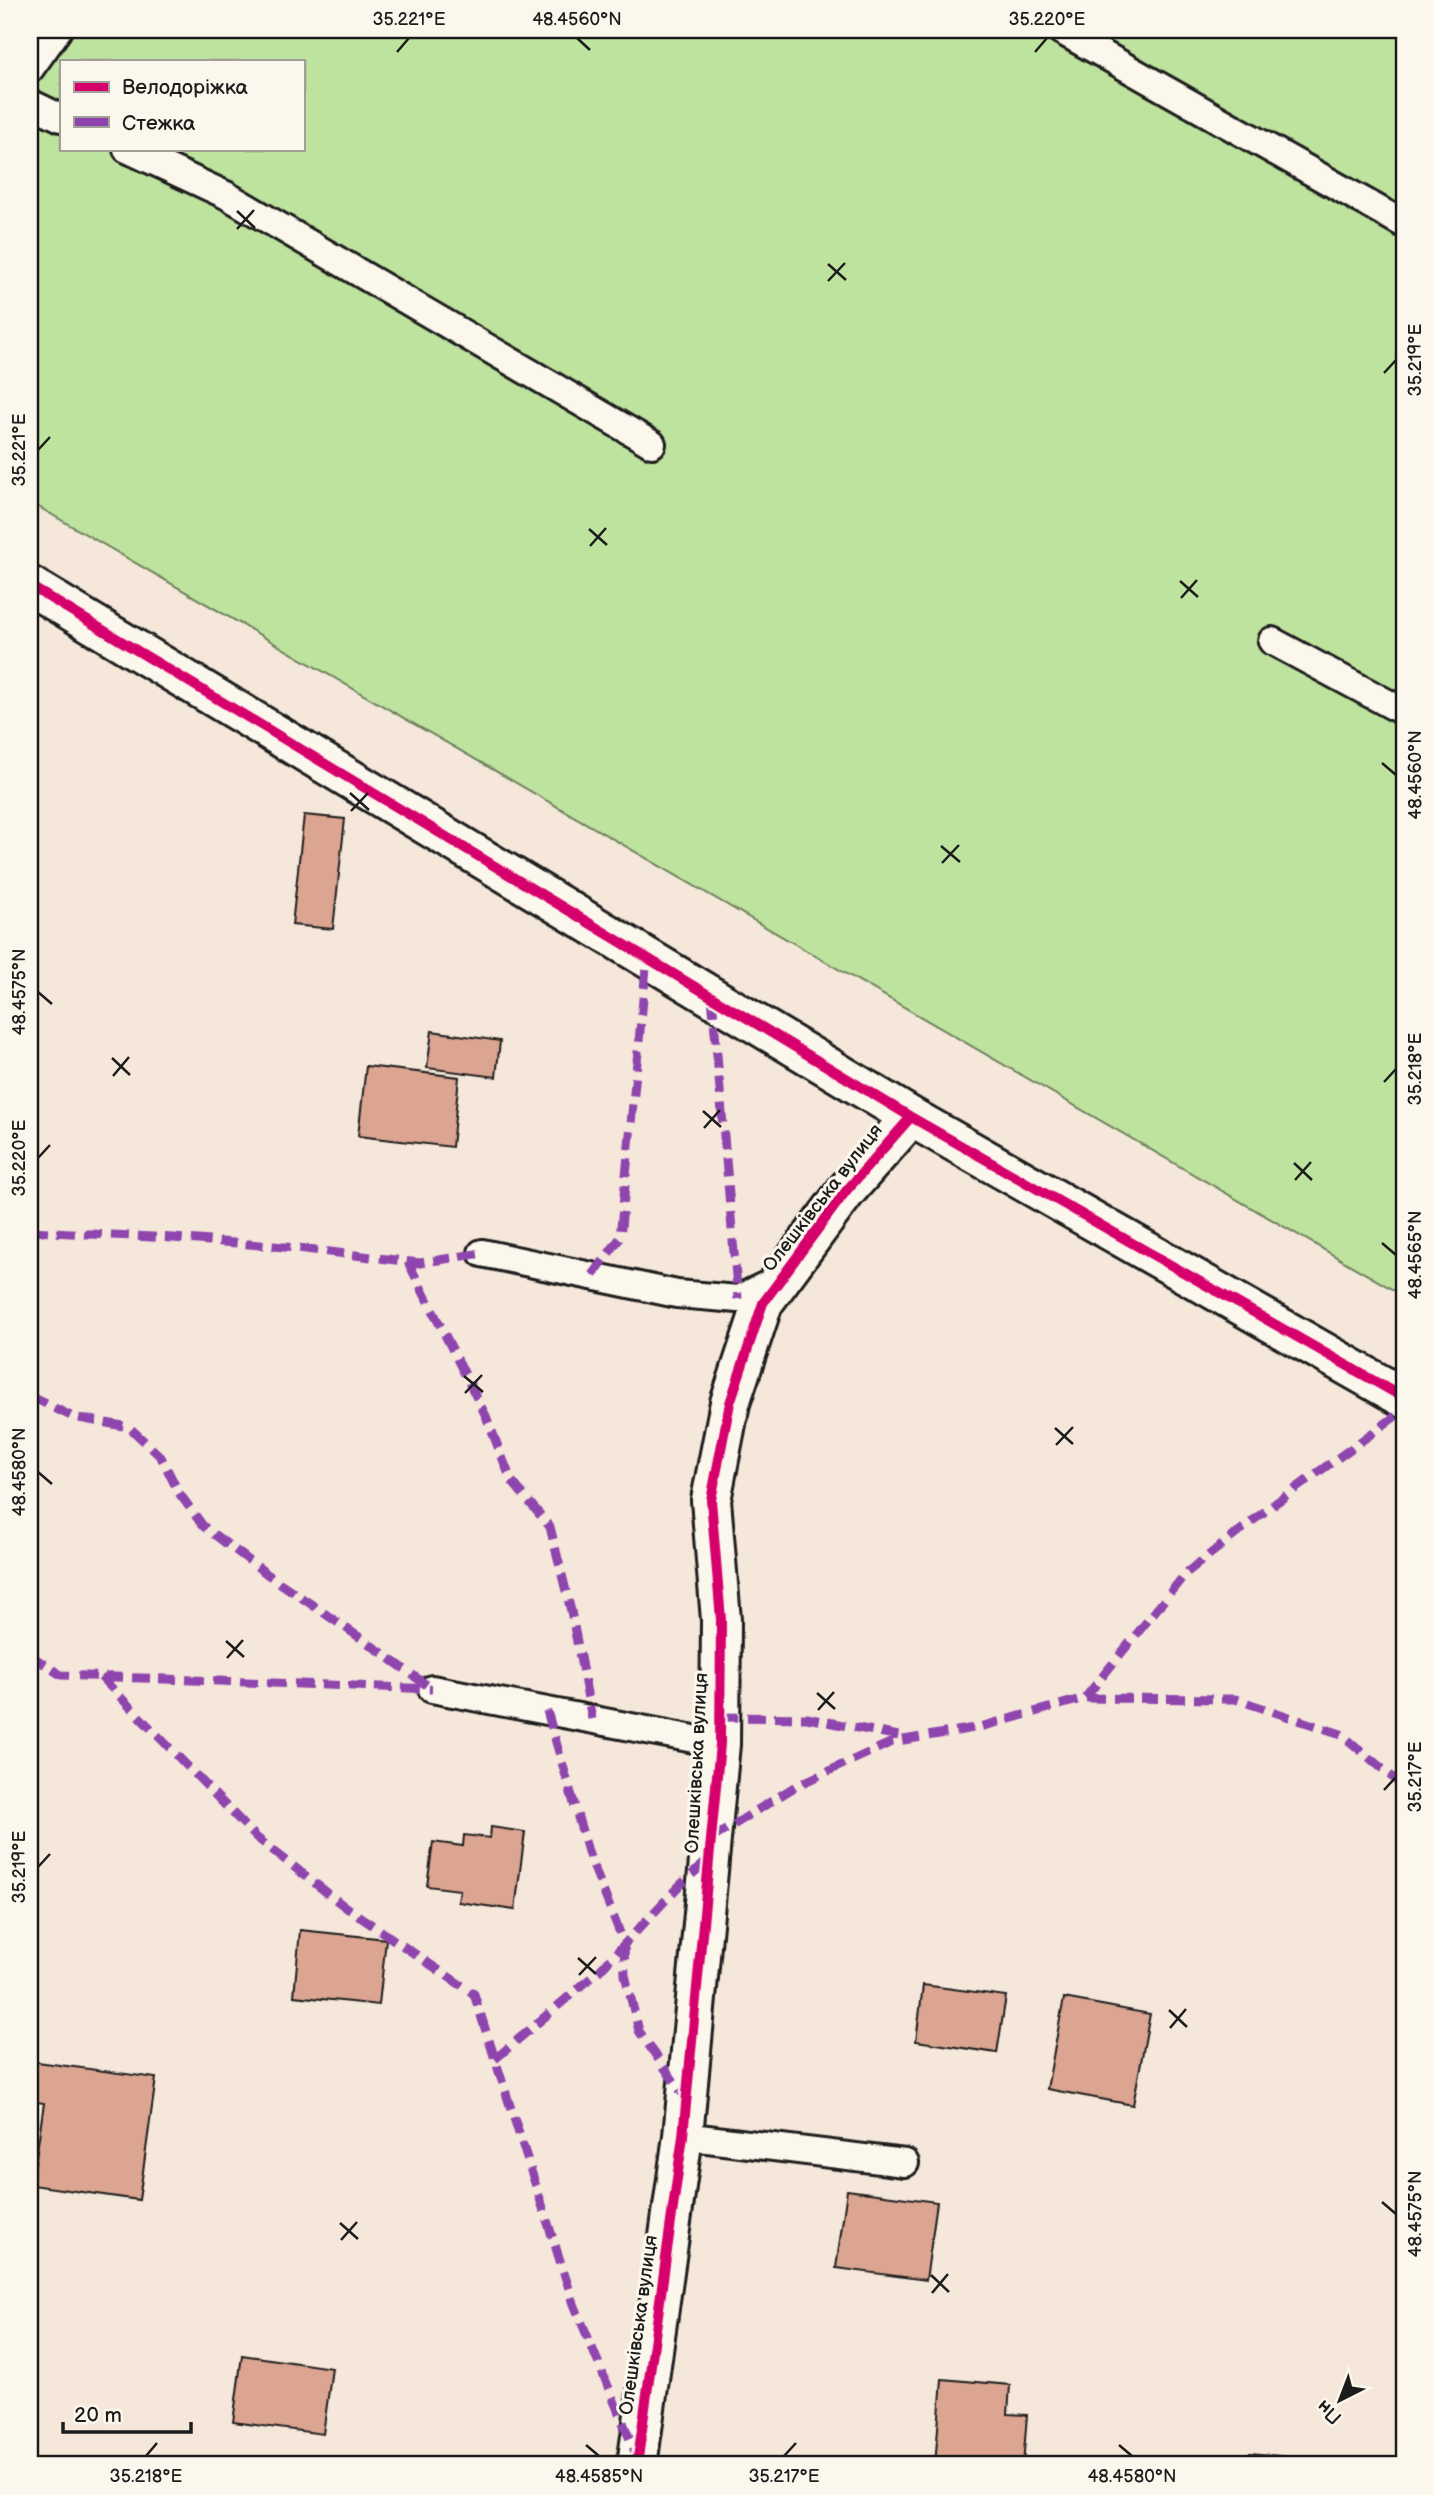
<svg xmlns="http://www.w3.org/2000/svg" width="1434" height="2495" viewBox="0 0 1434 2495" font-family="'Balsamiq Sans',sans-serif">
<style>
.green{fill:#bee39e;stroke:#6d805d;stroke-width:2;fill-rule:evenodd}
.building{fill:#dba592;stroke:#1c1c1c;stroke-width:2}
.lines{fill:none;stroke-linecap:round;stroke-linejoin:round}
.lane-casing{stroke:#1c1c1c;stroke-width:32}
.street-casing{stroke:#1c1c1c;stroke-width:44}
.lane{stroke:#fbf7ec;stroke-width:26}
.street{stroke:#fbf7ec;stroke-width:38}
.quiet{stroke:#8e44ad;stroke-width:9;stroke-dasharray:18 9;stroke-linecap:butt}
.cycleway-casing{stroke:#fbf7ec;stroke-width:15}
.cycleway{stroke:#d6006c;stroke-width:10}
.ticks{fill:none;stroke:#1c1c1c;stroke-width:2.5}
.labels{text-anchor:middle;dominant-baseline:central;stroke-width:6;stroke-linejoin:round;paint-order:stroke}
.street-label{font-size:19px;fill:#1c1c1c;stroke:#fbf7ec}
.neatline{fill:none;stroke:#1c1c1c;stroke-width:2.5}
.ticks-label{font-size:18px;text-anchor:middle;fill:#1c1c1c}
</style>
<rect width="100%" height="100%" fill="#f5e7da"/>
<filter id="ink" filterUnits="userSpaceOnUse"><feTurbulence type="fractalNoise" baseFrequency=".0143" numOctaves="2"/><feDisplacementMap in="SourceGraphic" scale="14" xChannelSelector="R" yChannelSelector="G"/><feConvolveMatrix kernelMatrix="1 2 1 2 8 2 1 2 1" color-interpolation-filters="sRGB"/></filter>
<g filter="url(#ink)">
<path class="green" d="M30,30H1404V1296L30,502ZM61,61H303V149H61Z"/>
<path class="building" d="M304,815L345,819L333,929L292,925Z
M432,1031L500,1041L496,1077L427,1068Z
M366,1066L459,1077L452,1147L358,1136Z
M491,1827L525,1832L515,1910L458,1902L460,1890L427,1886L433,1842L463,1846L464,1835L490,1838Z
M300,1930L386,1939L379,2005L294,1996Z
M923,1985L1006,1996L997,2053L916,2041Z
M1064,1998L1150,2014L1133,2105L1047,2089Z
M30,2061L156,2078L139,2200L32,2185L44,2103L30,2101Z
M847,2190L937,2202L926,2280L836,2268Z
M242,2355L332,2368L323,2434L233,2422Z
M942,2379L1010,2385L1008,2414L1027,2415L1023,2465H935Z
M1250,2453L1348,2463V2465H1249Z"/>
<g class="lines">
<defs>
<path id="lane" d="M1060,30L1404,224
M30,69L58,30
M30,103L61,118
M127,149L226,195L652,444
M1272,641L1404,712
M482,1253L677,1294L738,1299L777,1280
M432,1689L720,1744
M683,2136L905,2163"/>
<path id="street" d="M30,586L911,1117L1404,1398
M637,2465L683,2136L720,1744L721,1620L711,1500L730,1403L763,1303L846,1191L911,1117"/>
</defs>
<use href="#lane" class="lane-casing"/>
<use href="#street" class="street-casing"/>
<use href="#lane" class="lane"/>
<use href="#street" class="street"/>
<path class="quiet" d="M712,997L738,1299
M30,1231L173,1238L297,1248L420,1263L482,1253
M408,1262L486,1416L511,1480L550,1527L571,1611L592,1719
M593,1275L620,1238L647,958
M30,1396L73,1417L129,1427L161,1457L179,1493L203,1526L267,1574L378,1650L432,1689
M30,1655L61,1675L432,1689
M101,1677L256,1837L344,1906L474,1994L574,2304L636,2454
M1085,1698L1186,1573L1273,1505L1404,1410
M547,1711L589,1855L624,1943L625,1975L639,2031L687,2100
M720,1717L807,1718L904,1737
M711,1839L796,1786L892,1742L980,1727L1085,1698L1235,1699L1341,1734L1404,1787
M495,2059L599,1971L678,1887L709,1859"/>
<defs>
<path id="cycleway" d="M30,586L911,1117L1404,1398
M637,2465L683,2136L720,1744L721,1620L711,1500L730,1403L763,1303L846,1191L911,1117"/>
</defs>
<use href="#cycleway" class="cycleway-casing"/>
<use href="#cycleway" class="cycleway"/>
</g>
</g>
<path class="ticks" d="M577,38L590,50M397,52L409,38M1035,52L1047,38M237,211L255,228M237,229L254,210M828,264L846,280M828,281L845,263M1384,373L1396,360M38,450L50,437M589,529L607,545M590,546L606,528M1180,581L1198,597M1181,598L1197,580M1382,763L1396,775M350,793L369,810M351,811L368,793M941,846L960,862M942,863L959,845M38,992L52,1004M112,1058L130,1075M113,1076L129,1057M1384,1082L1396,1069M703,1111L721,1127M704,1128L720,1110M38,1158L50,1145M1294,1163L1312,1180M1295,1180L1311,1162M1382,1243L1396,1255M464,1376L483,1392M465,1393L482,1375M1055,1428L1073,1444M1056,1445L1073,1427M38,1472L52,1484M226,1641L244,1657M227,1658L243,1640M817,1693L835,1709M818,1710L834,1692M1384,1790L1396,1777M38,1867L50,1854M578,1958L596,1974M579,1975L596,1957M1169,2010L1187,2027M1170,2028L1186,2009M1382,2202L1396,2214M340,2223L358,2239M341,2240L357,2222M931,2275L949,2292M932,2293L948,2274M586,2445L599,2456M1119,2445L1132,2456M146,2456L157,2443M784,2456L796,2443"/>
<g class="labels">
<g class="street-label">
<text transform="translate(823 1198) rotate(-52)">Олешківська вулиця</text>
<text transform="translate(697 1763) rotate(-87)">Олешківська вулиця</text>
<text transform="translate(639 2325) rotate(-82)">Олешківська вулиця</text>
</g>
</g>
<rect width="1434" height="2495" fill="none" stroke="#fbf7ec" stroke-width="77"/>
<rect x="60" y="60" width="245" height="91" fill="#fbf7ec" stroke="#a29f99" stroke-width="2"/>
<rect x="74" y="82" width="35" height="10" fill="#d6006c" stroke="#a29f99" stroke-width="2"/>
<text x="122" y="94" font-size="21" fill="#1c1c1c">Велодоріжка</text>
<rect x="74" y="117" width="35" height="10" fill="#8e44ad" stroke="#a29f99" stroke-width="2"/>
<text x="122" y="130" font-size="21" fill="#1c1c1c">Стежка</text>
<g transform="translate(1340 2400) rotate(222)" stroke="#fbf7ec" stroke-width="5" paint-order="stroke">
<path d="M0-5L12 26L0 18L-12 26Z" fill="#1c1c1c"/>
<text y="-10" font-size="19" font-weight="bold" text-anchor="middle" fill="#1c1c1c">Пн</text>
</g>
<path d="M63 2422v10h128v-10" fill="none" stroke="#1c1c1c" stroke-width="3.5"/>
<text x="74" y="2422" font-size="21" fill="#1c1c1c" stroke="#fbf7ec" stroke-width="5" paint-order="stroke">20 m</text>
<rect x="38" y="38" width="1358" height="2418" class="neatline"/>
<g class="ticks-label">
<text x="409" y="25">35.221°E</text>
<text x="577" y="25">48.4560°N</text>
<text x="1047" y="25">35.220°E</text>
<text transform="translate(1415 360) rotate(-90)" y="6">35.219°E</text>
<text transform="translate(19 450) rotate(-90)" y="6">35.221°E</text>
<text transform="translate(1415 775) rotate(-90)" y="6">48.4560°N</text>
<text transform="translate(19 992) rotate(-90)" y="6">48.4575°N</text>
<text transform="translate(1415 1069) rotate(-90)" y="6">35.218°E</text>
<text transform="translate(19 1158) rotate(-90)" y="6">35.220°E</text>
<text transform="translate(1415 1255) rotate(-90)" y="6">48.4565°N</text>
<text transform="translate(19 1472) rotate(-90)" y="6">48.4580°N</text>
<text transform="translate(1415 1777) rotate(-90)" y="6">35.217°E</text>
<text transform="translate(19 1867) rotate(-90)" y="6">35.219°E</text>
<text transform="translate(1415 2214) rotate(-90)" y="6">48.4575°N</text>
<text x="146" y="2482">35.218°E</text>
<text x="599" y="2482">48.4585°N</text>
<text x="784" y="2482">35.217°E</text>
<text x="1132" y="2482">48.4580°N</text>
</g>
</svg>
